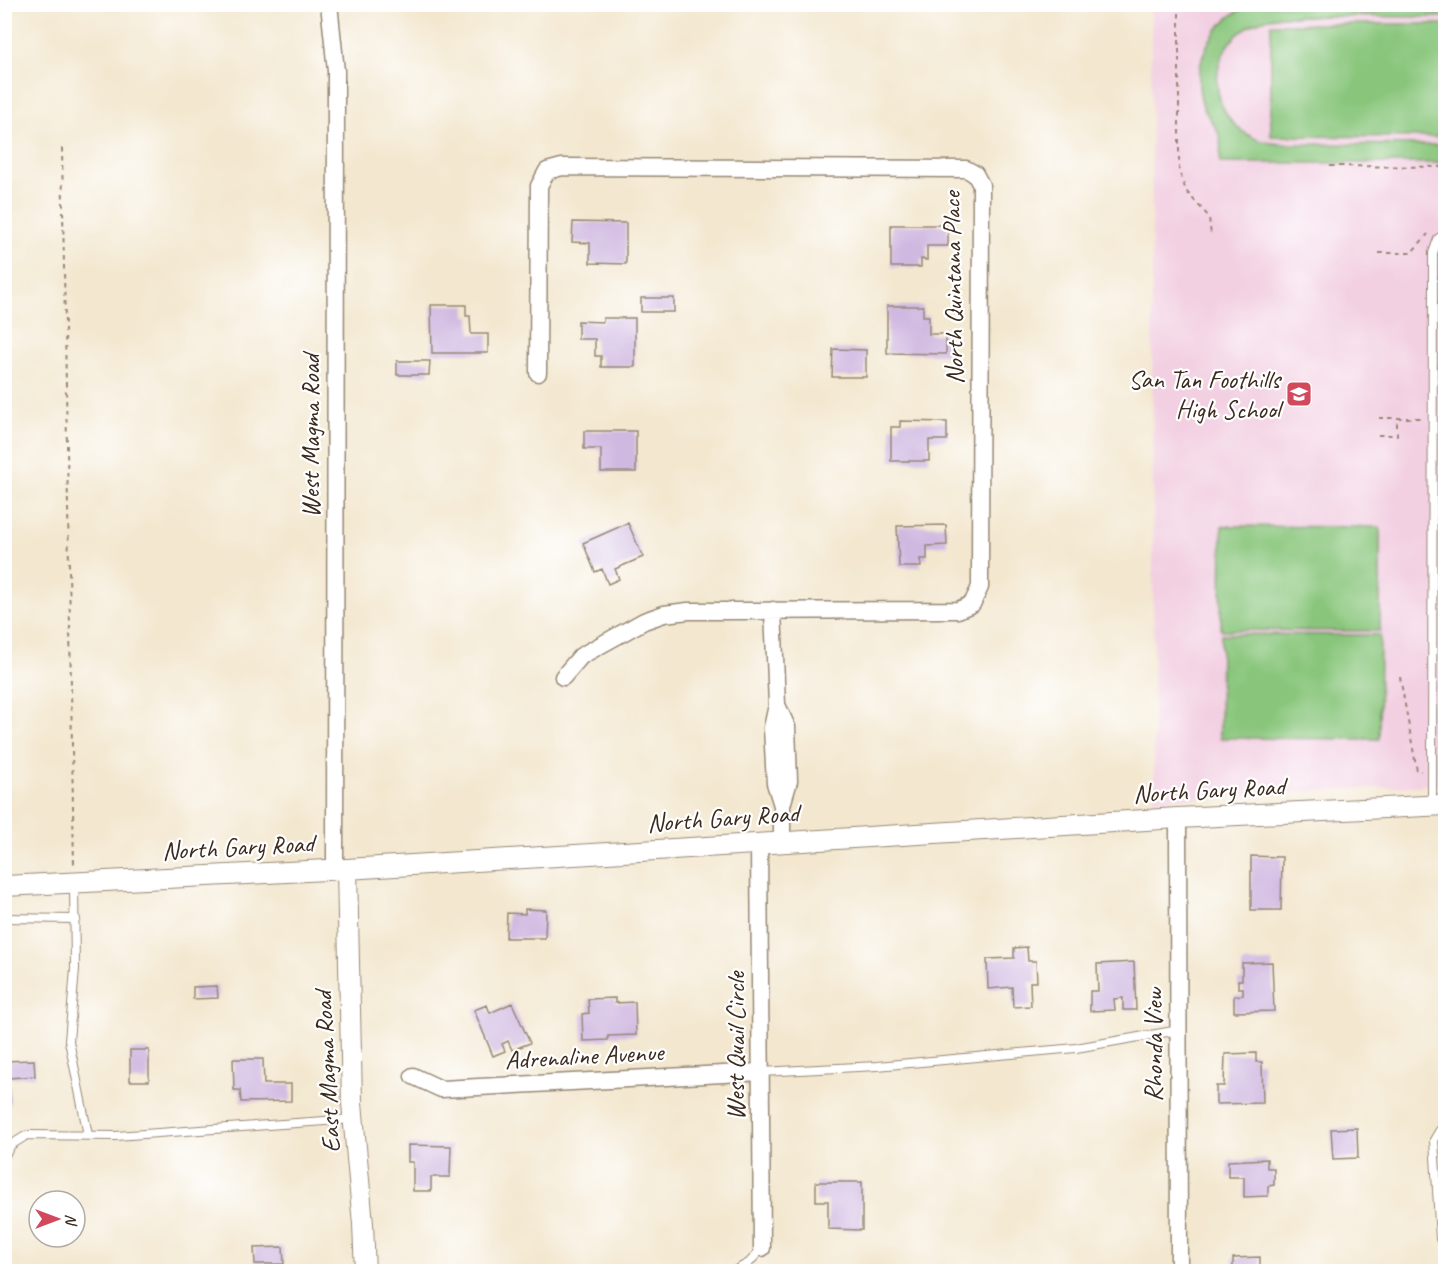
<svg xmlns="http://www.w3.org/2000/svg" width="1450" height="1276" viewBox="0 0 1450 1276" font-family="Caveat,sans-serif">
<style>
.built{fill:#f2cfe1}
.green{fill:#89c67c;stroke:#62784d;stroke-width:1.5}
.building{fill:#d0b9e1}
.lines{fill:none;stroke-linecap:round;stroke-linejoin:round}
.service-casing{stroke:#978876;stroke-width:10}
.minor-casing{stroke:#978876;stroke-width:19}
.tertiary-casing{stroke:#978876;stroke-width:22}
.path{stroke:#978876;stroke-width:2;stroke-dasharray:4.5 4.5;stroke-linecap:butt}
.service{stroke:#fff;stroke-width:8}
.minor{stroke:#fff;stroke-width:16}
.tertiary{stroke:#fff;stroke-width:20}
.labels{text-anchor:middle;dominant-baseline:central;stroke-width:4.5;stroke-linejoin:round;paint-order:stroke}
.street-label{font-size:26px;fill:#3b2a1e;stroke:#fff}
.poi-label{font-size:26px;fill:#3b2a1e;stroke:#fff;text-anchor:end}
</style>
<rect width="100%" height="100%" fill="#fff"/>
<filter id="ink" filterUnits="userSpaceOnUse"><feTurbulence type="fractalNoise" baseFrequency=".0167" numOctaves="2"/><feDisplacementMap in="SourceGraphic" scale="12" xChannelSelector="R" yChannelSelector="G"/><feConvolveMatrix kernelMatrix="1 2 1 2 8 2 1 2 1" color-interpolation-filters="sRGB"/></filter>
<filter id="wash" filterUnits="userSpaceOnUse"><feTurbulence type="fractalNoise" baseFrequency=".008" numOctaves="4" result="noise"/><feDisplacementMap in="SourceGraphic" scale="24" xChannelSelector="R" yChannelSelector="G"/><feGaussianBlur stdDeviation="1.35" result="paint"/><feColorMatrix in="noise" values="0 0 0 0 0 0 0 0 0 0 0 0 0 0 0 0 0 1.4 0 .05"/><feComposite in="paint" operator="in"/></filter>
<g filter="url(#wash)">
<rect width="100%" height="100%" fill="#f3e7cf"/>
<path class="built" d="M1151,5H1445V784L1154,800Z"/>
<path class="green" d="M1249,5H1445V17L1282,16C1194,25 1198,140 1281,144L1445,145V163H1220C1220,155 1222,142 1219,135C1216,125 1207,118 1203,106C1190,65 1210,23 1249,5Z
M1271,24H1445V137L1271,136Z
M1222,526L1380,527V631L1221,630Z
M1221,634L1380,635L1379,739L1220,738Z"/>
<g id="blocks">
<path class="building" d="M573,222L626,223V264L590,263V243L572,242Z
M891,225H948V246H927V260L921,259V267H891Z
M641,298H674V312H641Z
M431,305H466V316H470L471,334H488V353H432Z
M887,306H923V316H929V334H946V354L887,353Z
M603,318H635V367H601V356H595V339H578V321L603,322Z
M833,349L866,350V377H832Z
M397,361H430L429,375H397Z
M900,421L947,422V440H929V461H891V427H900Z
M584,431H636V472H601V449H584Z
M628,523L643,557L615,569L619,579L608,584L602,569L595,572L583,543Z
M946,525L947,545L927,546V559H920L921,567H899L897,526Z
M1251,856L1282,857L1281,910H1251Z
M525,909L546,910L545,938H506L507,913L525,914Z
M1027,947L1028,961H1036L1037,982H1030L1031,1006L1013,1007L1012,987L988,989L987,959L1014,958V948Z
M1134,962L1136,1010H1123V998L1114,999L1115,1010L1090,1011V991H1098L1097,964Z
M1272,962L1274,1011L1234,1012V996L1243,995V988H1238V980H1242V963Z
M217,986L218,998L193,999V987Z
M615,998V1003L635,1002L636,1035L608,1036V1040L583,1041L582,1014L589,1013L588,999Z
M512,1003L530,1043L512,1050L508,1041L502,1044L505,1051L493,1056L474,1010L487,1005L490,1013Z
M130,1050H149V1081H130Z
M1256,1053V1062H1262L1263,1103L1216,1104V1086H1224L1225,1054Z
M233,1059H263L264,1084H291V1101L241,1102L240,1090H234Z
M34,1060L35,1076L9,1078L10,1105H4V1061Z
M1357,1128L1358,1158L1333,1159L1331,1129Z
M408,1145L451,1146L450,1177H431V1191H413V1162H408Z
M1267,1159V1168H1274V1185L1268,1186V1196L1244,1197V1177H1228V1161Z
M816,1182H862V1230L828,1229V1201H816Z
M283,1247L284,1264H255L254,1248Z
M1260,1257V1272H1233V1258Z"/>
</g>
</g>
<g filter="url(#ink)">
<use href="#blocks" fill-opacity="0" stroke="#978876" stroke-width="1.5"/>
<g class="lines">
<defs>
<path id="service" d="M1432,806L1433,253L1438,239L1446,232
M74,883L75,969L69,1041L88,1135
M4,918L76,919
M761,1072L877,1066L1076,1048L1179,1030
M1446,1130H1440L1434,1140L1440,1239L1446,1244
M4,1157L11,1145L27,1135L116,1136L353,1119
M732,1272L749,1263L762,1248"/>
<path id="minor" d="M329,4L336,71L335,869
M538,373L539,186L547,171L562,167L966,169L975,174L981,185L980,587L972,604L958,610L688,611L664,614L644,621L581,656L563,677
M773,610L777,705L772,728L775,783L782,805V841
M777,705L787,727L789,781L782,805
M1178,818L1179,1272
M759,843L762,1248
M413,1076L441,1089L761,1072"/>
<path id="tertiary" d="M347,869L352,1103L363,1224L365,1272
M4,886L347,869L1178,818L1446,805"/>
</defs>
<use href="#service" class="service-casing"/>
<use href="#minor" class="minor-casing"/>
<use href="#tertiary" class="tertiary-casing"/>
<path class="path" d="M1179,4V171L1186,191L1209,217L1211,236
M62,148L74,867
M1330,166L1446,167
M1379,253H1411L1428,234
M1379,418H1422
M1378,435H1397V418
M1400,677L1417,771H1421"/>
<use href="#service" class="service"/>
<use href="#minor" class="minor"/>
<use href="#tertiary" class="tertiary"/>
</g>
</g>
<defs>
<symbol id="school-square" viewBox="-11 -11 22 22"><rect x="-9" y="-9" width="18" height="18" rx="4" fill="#d1495b" stroke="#fff"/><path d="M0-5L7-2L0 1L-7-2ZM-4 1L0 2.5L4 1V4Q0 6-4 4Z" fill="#fff"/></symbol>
</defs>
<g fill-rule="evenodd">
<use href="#school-square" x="1284" y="379" width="30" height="30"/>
</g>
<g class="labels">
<g class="street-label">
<text transform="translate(953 288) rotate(-91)">North Quintana Place</text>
<text transform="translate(310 436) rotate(-90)">West Magma Road</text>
<text transform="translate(1209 790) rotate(-3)">North Gary Road</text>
<text transform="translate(723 818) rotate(-4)">North Gary Road</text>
<text transform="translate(238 847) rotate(-3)">North Gary Road</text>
<text transform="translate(1153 1045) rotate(-90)">Rhonda View</text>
<text transform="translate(735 1046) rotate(-90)">West Quail Circle</text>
<text transform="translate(584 1056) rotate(-3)">Adrenaline Avenue</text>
<text transform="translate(327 1072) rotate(-93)">East Magma Road</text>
</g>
<g class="poi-label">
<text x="1280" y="379">San Tan Foothills<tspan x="1280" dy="30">High School</tspan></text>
</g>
</g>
<rect width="1450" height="1276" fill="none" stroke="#fff" stroke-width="24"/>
<g transform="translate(57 1219) rotate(90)"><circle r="28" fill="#ffffff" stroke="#b1aaa5" stroke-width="1.5"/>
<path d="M0-4.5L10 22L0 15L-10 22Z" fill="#d1495b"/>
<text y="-9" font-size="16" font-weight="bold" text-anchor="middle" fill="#3b2a1e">N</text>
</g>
</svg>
